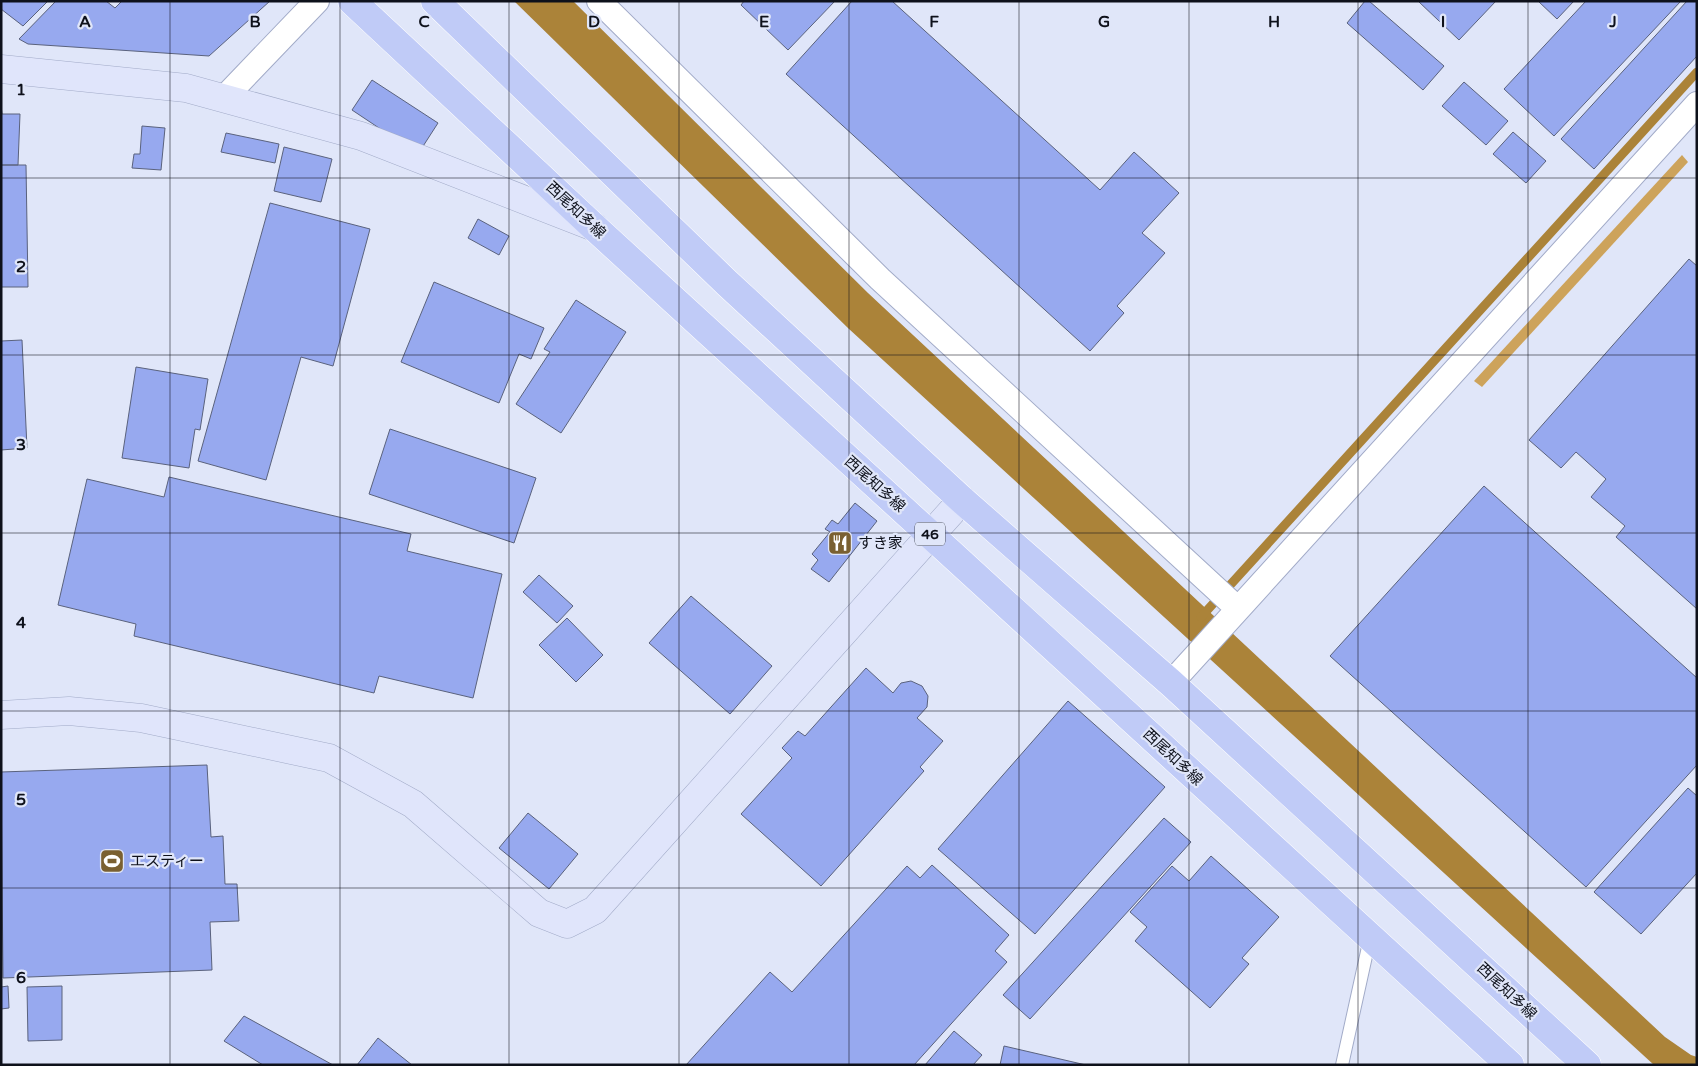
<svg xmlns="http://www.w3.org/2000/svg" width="1698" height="1066" viewBox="0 0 1698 1066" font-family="'Varela Round','Noto Sans JP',sans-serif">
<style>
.forest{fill:#cda35b}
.water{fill:#ab8339}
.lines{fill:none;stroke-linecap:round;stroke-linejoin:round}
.stream{stroke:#ab8339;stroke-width:9}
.building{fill:#97a9ef;stroke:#5a627d}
.lane-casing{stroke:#a2abc8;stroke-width:14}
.street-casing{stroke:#a2abc8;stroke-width:26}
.secondary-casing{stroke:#a2abc8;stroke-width:29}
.primary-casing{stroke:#fff;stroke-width:29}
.lane{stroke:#fff;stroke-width:12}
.street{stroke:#fff;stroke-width:24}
.secondary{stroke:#e0e5fb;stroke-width:28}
.primary{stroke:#c0cbf7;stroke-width:28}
.grid{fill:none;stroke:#0e111b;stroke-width:1;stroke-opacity:0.55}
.labels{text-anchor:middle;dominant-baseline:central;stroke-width:4.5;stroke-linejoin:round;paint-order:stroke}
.shield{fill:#e0e6f9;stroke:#4d515e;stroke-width:1}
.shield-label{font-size:14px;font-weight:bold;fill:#0e111b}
.street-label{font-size:15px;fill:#0e111b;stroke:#e0e6f9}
.poi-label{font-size:15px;fill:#0e111b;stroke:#e0e6f9;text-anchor:start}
.grid-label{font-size:16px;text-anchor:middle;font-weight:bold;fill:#0e111b;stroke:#e0e6f9;stroke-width:4.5;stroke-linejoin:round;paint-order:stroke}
</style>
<rect width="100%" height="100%" fill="#e0e6f9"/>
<path class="forest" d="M1682,155L1688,162L1482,387L1474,381Z"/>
<path class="water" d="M514,1H573L868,293L1665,1037L1691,1055L1697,1057V1065H1654L849,329Z"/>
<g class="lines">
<path class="stream" d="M1201,617L1697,72"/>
</g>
<path class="building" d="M1,1H48L23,26L1,9Z
M56,1H106L115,8L122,1H270L209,56L28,44L19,39Z
M744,1H835L788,50L741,5Z
M852,1H892L1100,190L1134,152L1179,193L1142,233L1165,253L1117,306L1124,313L1090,351L786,74Z
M1365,1H1369L1444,66L1423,90L1347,23Z
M1418,1H1496L1459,40Z
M1538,1H1574L1557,19Z
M1586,1H1681L1554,136L1504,89Z
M1687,1H1697V56L1594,169L1561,139Z
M372,80L438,123L418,154L352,110Z
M1464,82L1508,121L1486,145L1442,106Z
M1,105L2,114H20L18,165H1Z
M142,126L165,128L161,170L132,168L134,154H140Z
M1513,132L1546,161L1526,183L1493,154Z
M226,133L279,144L275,163L221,152Z
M284,147L332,159L321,202L274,191Z
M1,165H26L28,287H1Z
M270,203L370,229L333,366L301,357L266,480L198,461Z
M478,219L509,236L499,255L468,238Z
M1689,259L1697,266V609L1616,537L1625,526L1591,497L1606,479L1576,452L1561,468L1529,440Z
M434,282L544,328L531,359L519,354L499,403L401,362Z
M576,300L626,332L561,433L516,404L550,352L544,349Z
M22,340L27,448L1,450V341Z
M136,367L208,379L200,430L195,429L189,468L122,458Z
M390,429L536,478L514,543L369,494Z
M169,477L411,534L407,551L502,574L473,698L379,676L374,693L134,636L136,624L58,605L87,479L164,497Z
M1484,486L1697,678V765L1586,887L1330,656Z
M855,503L877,521L829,582L811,569L818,560L812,554L830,532L825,529L832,520L838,524Z
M539,575L573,606L557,623L523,592Z
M691,596L772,666L730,714L649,643Z
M567,618L603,655L576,682L539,645Z
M866,668L893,693L901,683L911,681L922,686L928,696L927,707L917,718L943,741L920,767L924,771L821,886L741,814L792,758L782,748L798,731L805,736Z
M1068,701L1165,787L1035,934L938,849Z
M207,765L211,837L223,836L225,884H237L239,921L210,922L212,970L3,978L1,772Z
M1688,788L1697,796V873L1641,934L1594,892Z
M528,813L578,854L549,889L499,848Z
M1164,818L1191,842L1030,1019L1003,995Z
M1211,856L1279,917L1242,958L1249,964L1210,1008L1135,941L1147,927L1130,912L1172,866L1189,881Z
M932,865L1009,935L995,951L1007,962L914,1065H686L770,972L792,992L907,866L920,878Z
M8,986L9,1008L1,1009V987Z
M62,986V1040L28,1041L27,987Z
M244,1016L333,1065H263L224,1041Z
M954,1031L982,1055L973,1065H925Z
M378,1038L412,1065H357Z
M1004,1046L1086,1065H1000Z"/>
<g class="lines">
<defs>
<path id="lane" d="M1342,1065L1370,938"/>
<path id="street" d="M599,1L880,279L1237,608
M224,98L317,1
M1171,683L1697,104"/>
<path id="secondary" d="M1,69L186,88L361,136L594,227
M1,715L69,711L141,718L329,758L413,804L539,913L567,924L595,910L962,500"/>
<path id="primary" d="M352,1L594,227L1510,1065
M435,1L727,283L962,500L1171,683L1587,1065"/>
</defs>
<use href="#lane" class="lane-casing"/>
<use href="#street" class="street-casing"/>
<use href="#secondary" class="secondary-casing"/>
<use href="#primary" class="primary-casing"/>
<use href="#lane" class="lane"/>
<use href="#street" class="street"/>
<use href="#secondary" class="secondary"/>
<use href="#primary" class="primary"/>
</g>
<path class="grid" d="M170,1V1065M340,1V1065M509,1V1065M679,1V1065M849,1V1065M1019,1V1065M1189,1V1065M1358,1V1065M1528,1V1065M1,178H1697M1,355H1697M1,533H1697M1,711H1697M1,888H1697"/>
<defs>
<symbol id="restaurant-square" viewBox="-11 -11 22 22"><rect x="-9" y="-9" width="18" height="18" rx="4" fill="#7a6031" stroke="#e0e6f9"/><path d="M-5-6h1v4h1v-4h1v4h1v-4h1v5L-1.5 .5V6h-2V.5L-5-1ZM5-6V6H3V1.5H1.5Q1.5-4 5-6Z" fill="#fff"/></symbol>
<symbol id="stadium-square" viewBox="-11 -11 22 22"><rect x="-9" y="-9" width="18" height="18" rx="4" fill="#7a6031" stroke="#e0e6f9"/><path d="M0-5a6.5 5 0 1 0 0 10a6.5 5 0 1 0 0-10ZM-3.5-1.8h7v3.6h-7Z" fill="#fff"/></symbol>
</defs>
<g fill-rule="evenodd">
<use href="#restaurant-square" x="826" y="529" width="28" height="28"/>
<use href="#stadium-square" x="98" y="847" width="28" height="28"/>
</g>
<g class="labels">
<rect class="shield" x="915" y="522.5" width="30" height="23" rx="4"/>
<g class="shield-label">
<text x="930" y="534">46</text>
</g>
<g class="street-label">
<text transform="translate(576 210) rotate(43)">西尾知多線</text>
<text transform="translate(875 484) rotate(42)">西尾知多線</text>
<text transform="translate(1173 757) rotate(43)">西尾知多線</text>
<text transform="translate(1507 991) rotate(43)">西尾知多線</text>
</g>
<g class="poi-label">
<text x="858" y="543">すき家</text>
<text x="130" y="861">エスティー</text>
</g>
</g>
<g class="grid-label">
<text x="85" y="27">A</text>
<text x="255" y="27">B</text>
<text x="424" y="27">C</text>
<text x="594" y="27">D</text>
<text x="764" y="27">E</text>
<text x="934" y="27">F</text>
<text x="1104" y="27">G</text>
<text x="1274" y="27">H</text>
<text x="1443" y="27">I</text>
<text x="1613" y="27">J</text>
<text x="21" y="95">1</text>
<text x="21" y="272">2</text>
<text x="21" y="450">3</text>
<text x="21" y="628">4</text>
<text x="21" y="805">5</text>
<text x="21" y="983">6</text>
</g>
<rect width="1698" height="1066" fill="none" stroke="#0e111b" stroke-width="5"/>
</svg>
